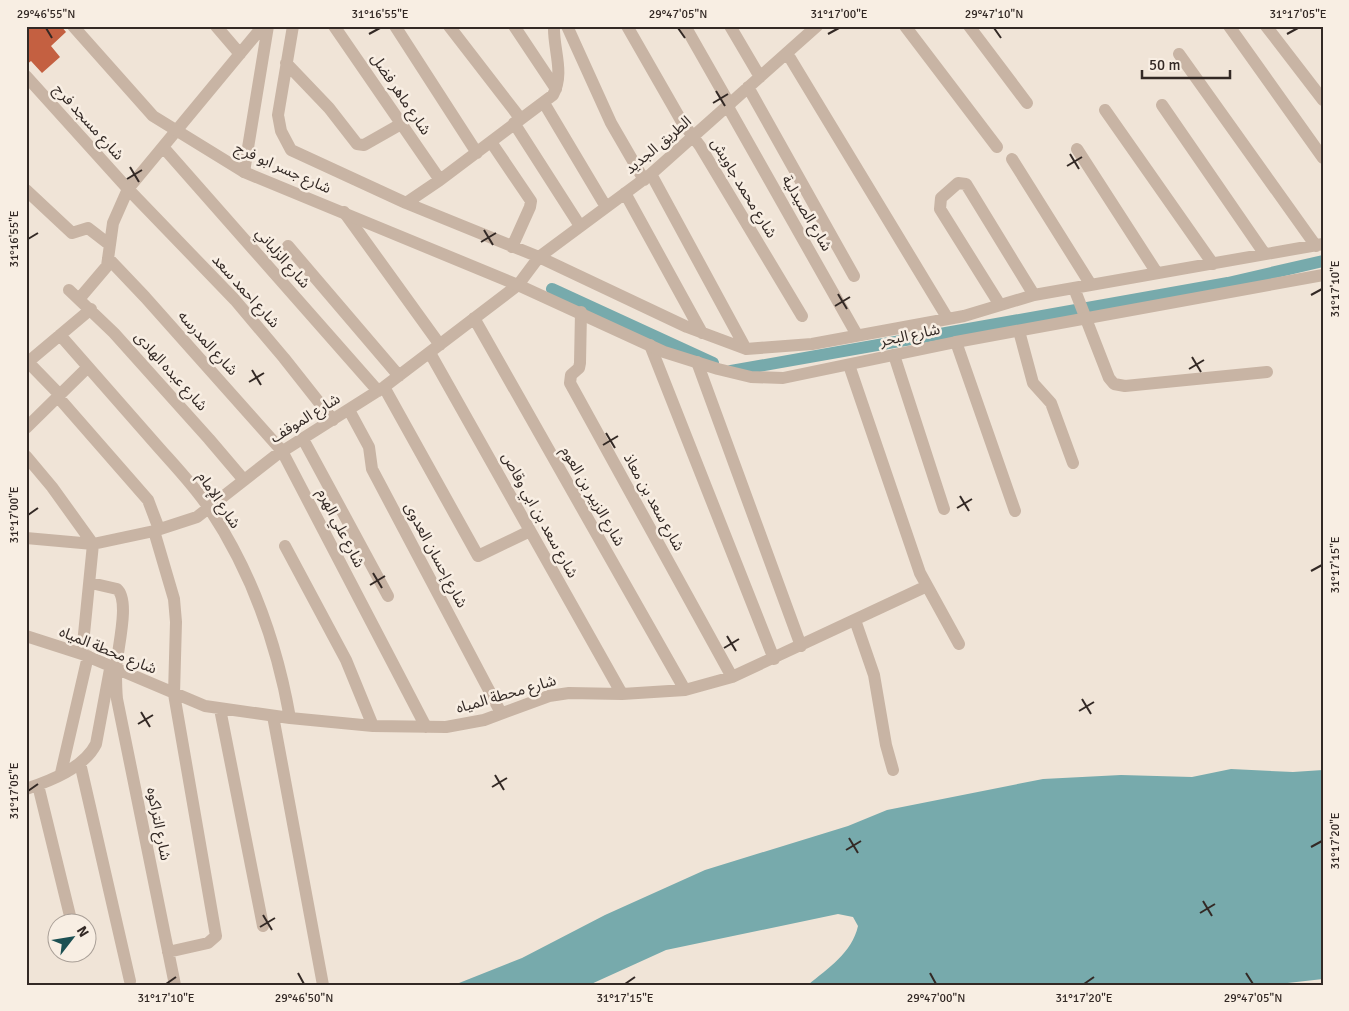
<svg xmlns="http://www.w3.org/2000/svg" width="1349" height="1011" viewBox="0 0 1349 1011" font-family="Signika,'Noto Sans Arabic',sans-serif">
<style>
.water{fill:#77aaac}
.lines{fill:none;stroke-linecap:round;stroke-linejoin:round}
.canal{stroke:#77aaac;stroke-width:12}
.building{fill:#c46041}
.minor{stroke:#c8b4a4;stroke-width:12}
.tertiary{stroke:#c8b4a4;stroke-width:12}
.ticks{fill:none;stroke:#332925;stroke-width:2}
.labels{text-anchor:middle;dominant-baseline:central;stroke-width:5;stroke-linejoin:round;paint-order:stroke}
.street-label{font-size:15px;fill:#332925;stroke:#f8eee3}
.neatline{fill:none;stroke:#332925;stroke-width:2}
.ticks-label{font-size:12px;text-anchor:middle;fill:#332925}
</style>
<rect width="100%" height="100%" fill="#f0e4d7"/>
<path class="water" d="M1231,769L1293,772L1323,770V979L1270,985H808C828,968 852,953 858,926L853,917L838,914L666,950L589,985H454L522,958L605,915L705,870L848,826L887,810L1043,779L1121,775L1192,777Z"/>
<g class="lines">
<path class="canal" d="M552,289L713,363
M731,371L1228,283L1323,261"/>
</g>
<path class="building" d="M26,26H61L66,32L51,46L60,57L42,73L31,61L26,65Z"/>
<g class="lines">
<path class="minor" d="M216,26L240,54
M293,26L278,115L281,131L291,150L406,203L539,257L687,327L746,349L812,344L964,316L1034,295L1323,244
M334,26L440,180
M395,26L477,153
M449,26L520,118
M514,26L556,89
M567,26L611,123L644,180
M627,26L682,122L700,146L802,316
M685,26L730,105
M730,26L760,77
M905,26L997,147
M969,26L1027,103
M1229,26L1323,158
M1266,26L1323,100
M787,53L948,319
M1179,54L1316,246
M286,63L329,108L357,144L364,145L401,124
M26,76L128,189L235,300L284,358L333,420
M748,87L854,276
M544,103L606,207
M1162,105L1264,253
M728,107L857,335
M1105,110L1213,264
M514,123L580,226
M491,142L531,201L530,207L512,247
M163,147L378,391
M1077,149L1157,273
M1012,159L1091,285
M244,172L268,26
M651,174L746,349
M26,190L72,233L88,228L110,245
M625,193L702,333
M406,203L440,180L553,95C565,73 553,49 554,26
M344,212L440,345
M288,246L399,376
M108,258L145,297L282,451L426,727
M1074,288L1109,378L1114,384L1125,386L1267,372
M69,290L114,333L209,439L243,479
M79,299L107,266L113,223L128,189L263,26
M1000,305L940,209L941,198L958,183L966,184L1034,295
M581,312L580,363L579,368L571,375L570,383L732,677
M474,318L685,690
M1019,331L1033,383L1051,403L1073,463
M60,335C93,373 127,411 160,449C177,468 195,487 209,508C251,571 277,644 290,718
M956,342L1015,511
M650,345L774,659
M430,353L622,694
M894,355L944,509
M26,360L60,395
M28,362L91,309
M697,362L801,646
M849,365L920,573L959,644
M384,387L478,556L530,531
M58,397L148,500L159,529
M349,410L369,447L372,469L501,713
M26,428L88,367
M303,439L388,596
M26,456L52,487L93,544
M154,531L174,599L176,622L174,694L216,936L208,943L168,952
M26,538L93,544L154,531L197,517L275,456L384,387L518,285L539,257L651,174L817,26
M285,546L346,660L373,726
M91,583L117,589C131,601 116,653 116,671C116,680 116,689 117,699L175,985
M855,620L874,675L886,745L893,770
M26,636L82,654L205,706L290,718L373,726L446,727L484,720L549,696L569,693L622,694L685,690L732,677L927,586
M82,654L93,544
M220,709L263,926
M273,716L323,985
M80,763L130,981
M61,773L88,656
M38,785L72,924
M26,789C50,781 84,768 96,744L110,669"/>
<path class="tertiary" d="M73,26L153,116L244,172L518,285L664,352L718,369L751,377L783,378L956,342L1323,275"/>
</g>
<path class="ticks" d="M46,28L52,38M678,28L685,38M994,28L1001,38M369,34L380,28M828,34L839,28M1287,34L1298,28M716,91L725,106M713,103L728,94M1070,154L1079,169M1067,166L1082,157M130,167L139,182M127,179L142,170M484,230L493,245M28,239L38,233M481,242L496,233M838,294L847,309M1311,295L1322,289M835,306L850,297M1192,357L1201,372M1189,369L1204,360M252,370L261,385M249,382L264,373M606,433L615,448M603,445L618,436M960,496L969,511M957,508L972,499M28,515L38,508M1311,571L1322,565M373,573L382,588M370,585L385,576M727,636L736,651M724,648L739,639M1082,699L1091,714M1079,711L1094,702M141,712L150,727M138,724L153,715M495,775L504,790M492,787L507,778M28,791L38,784M849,838L858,853M1311,847L1322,841M846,850L861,841M1203,901L1212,916M1200,913L1215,904M263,915L272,930M260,927L275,918M298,973L304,984M930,973L936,984M1246,973L1253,984M166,984L176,977M625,984L635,977M1084,984L1094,977"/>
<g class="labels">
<g class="street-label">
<text transform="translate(401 94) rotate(56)">شارع ماهر فضل</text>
<text transform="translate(89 122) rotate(48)">شارع مسجد فرج</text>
<text transform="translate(658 145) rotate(-40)">الطريق الجديد</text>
<text transform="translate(283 168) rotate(24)">شارع جسر ابو فرج</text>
<text transform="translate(744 188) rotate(59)">شارع محمد جاويش</text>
<text transform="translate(807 213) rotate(60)">شارع الصيدلية</text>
<text transform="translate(283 258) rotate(49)">شارع الزلباني</text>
<text transform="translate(246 291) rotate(48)">شارع احمد سعد</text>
<text transform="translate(910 335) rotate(-12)">شارع البحر</text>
<text transform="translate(208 343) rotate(48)">شارع المدرسه</text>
<text transform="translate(171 371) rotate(48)">شارع عبده الهادى</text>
<text transform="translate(305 418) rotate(-32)">شارع الموقف</text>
<text transform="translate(593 496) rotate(60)">شارع الزبير بن العوم</text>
<text transform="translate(219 500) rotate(56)">شارع الإمام</text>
<text transform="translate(654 502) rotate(61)">شارع سعد بن معاذ</text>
<text transform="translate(540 515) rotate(61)">شارع سعد بن ابي وقاص</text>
<text transform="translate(341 528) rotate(63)">شارع علي الهرم</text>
<text transform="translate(436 555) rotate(62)">شارع إحسان العدوى</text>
<text transform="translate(108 650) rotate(22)">شارع محطة المياه</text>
<text transform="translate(506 694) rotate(-16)">شارع محطة المياه</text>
<text transform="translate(159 824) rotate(79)">شارع التراكوه</text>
</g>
</g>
<rect width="1349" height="1011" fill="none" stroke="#f8eee3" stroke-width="55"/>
<g transform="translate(72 938) rotate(59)"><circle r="24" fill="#f8eee3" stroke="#a99f97"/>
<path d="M0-4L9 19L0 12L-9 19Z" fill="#1c5053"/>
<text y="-8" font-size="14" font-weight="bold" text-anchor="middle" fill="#332925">N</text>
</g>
<path d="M1142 70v8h88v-8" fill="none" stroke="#332925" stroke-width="2.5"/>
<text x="1149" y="70" font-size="15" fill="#332925" stroke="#f8eee3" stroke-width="4" paint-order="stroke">50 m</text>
<rect x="28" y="28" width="1294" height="956" class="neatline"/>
<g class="ticks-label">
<text x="46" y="18">29°46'55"N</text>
<text x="380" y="18">31°16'55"E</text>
<text x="678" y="18">29°47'05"N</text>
<text x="839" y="18">31°17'00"E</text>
<text x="994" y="18">29°47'10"N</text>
<text x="1298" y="18">31°17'05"E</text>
<text transform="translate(14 239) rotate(-90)" y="4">31°16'55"E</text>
<text transform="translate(1335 289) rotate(-90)" y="4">31°17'10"E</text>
<text transform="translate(14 515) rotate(-90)" y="4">31°17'00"E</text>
<text transform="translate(1335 565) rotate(-90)" y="4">31°17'15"E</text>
<text transform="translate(14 791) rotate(-90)" y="4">31°17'05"E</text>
<text transform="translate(1335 841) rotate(-90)" y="4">31°17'20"E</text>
<text x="166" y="1002">31°17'10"E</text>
<text x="304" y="1002">29°46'50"N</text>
<text x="625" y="1002">31°17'15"E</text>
<text x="936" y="1002">29°47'00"N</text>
<text x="1084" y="1002">31°17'20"E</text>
<text x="1253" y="1002">29°47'05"N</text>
</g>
</svg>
